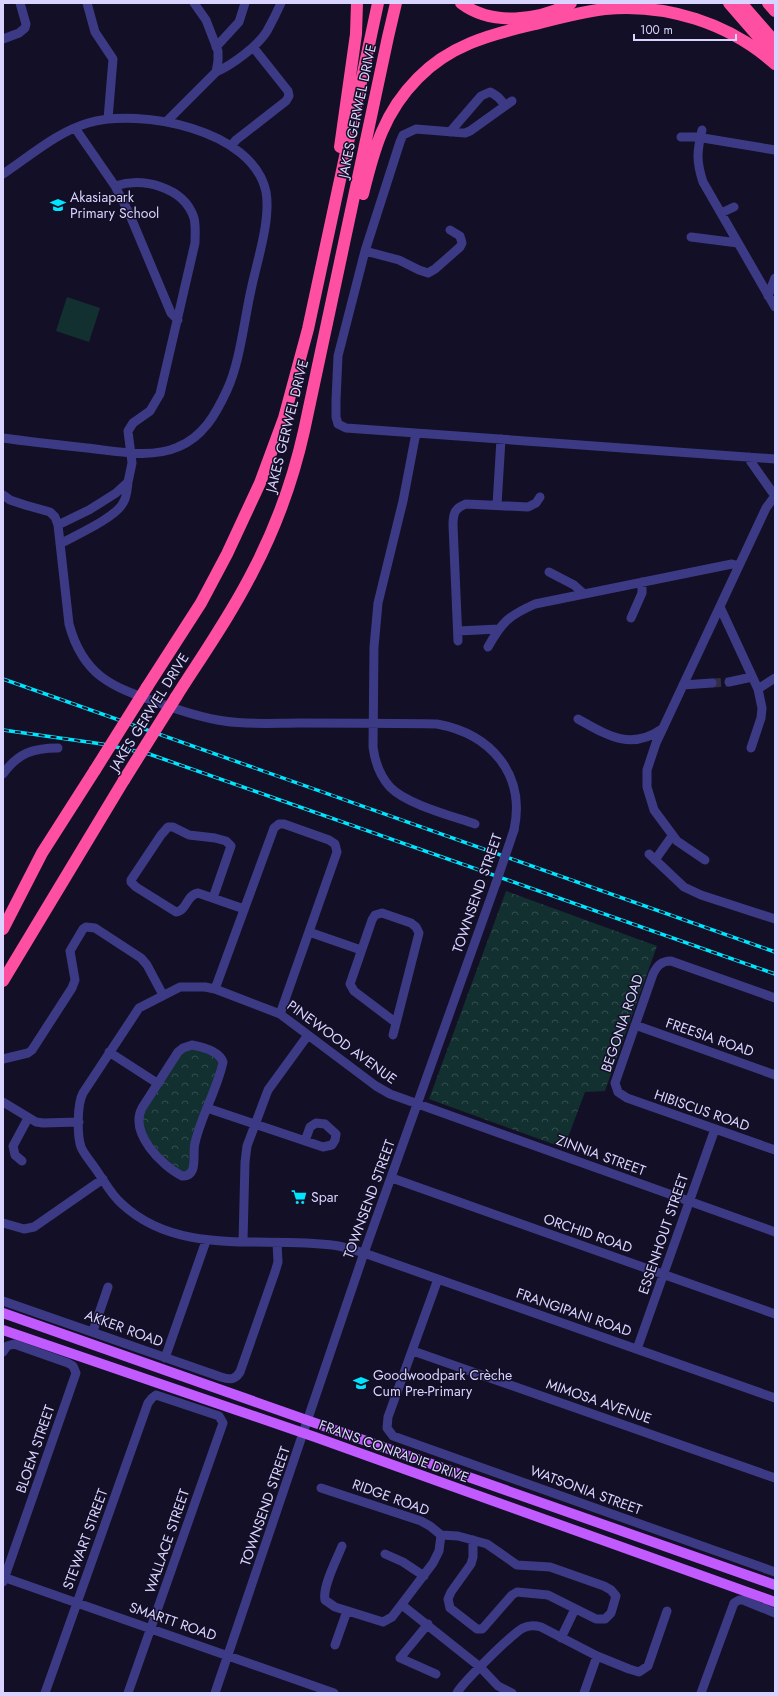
<svg xmlns="http://www.w3.org/2000/svg" width="778" height="1696" viewBox="0 0 778 1696" font-family="Jost,sans-serif">
<style>
.park{fill:url(#park-crowns)}
.garden{fill:#12302f}
.lines{fill:none;stroke-linecap:round;stroke-linejoin:round}
.minor-tunnel{stroke:#312d47;stroke-width:9;stroke-dasharray:9 4.5;stroke-linecap:butt}
.minor{stroke:#3d3a85;stroke-width:9}
.major{stroke:#c25bff;stroke-width:10}
.highway{stroke:#ff4fa3;stroke-width:12}
.rail-casing{stroke:#00e5ff;stroke-width:3.5}
.rail{stroke:#130f26;stroke-width:2;stroke-dasharray:6;stroke-linecap:butt}
.minor-bridge{stroke:#3d3a85;stroke-width:9}
.highway-bridge{stroke:#ff4fa3;stroke-width:12}
.labels{text-anchor:middle;dominant-baseline:central;stroke-width:3;stroke-linejoin:round;paint-order:stroke}
.street-label{font-size:14px;fill:#d9d4ff;stroke:#130f26}
.poi-label{font-size:14px;fill:#d9d4ff;stroke:#130f26;text-anchor:start}
</style>
<defs>
<pattern id="park-crowns" width="20" height="18" patternUnits="userSpaceOnUse"><rect width="20" height="18" fill="#12302f"/><path d="M2 6a3 3 0 1 1 6 0M12 15a3 3 0 1 1 6 0" fill="none" stroke="#344d4e"/></pattern>
</defs>
<rect width="100%" height="100%" fill="#130f26"/>
<path class="park" d="M506,891L657,946L605,1091L585,1092L564,1148L429,1099Z
M197,1049L219,1059L191,1167L185,1173L164,1161L145,1133L141,1118L180,1054L186,1050Z"/>
<path class="garden" d="M67,297L100,308L89,342L56,331Z"/>
<g class="lines">
<path class="minor-tunnel" d="M712,683L729,682"/>
<path class="minor" d="M87,3L95,32L113,59L108,119
M3,39L19,33L25,28L26,24L20,3
M216,47L239,22L245,3
M216,72C232,65 258,46 267,31C272,22 277,12 281,3
M512,101L470,131L465,133L416,129L403,135L400,142L365,251L338,356L336,400V417L338,424L346,428L775,459
M167,121L216,72L218,61V51L206,20L194,3
M75,128L115,186L129,213L171,313L178,320
M702,130C697,151 696,161 703,182L775,307
M450,132L481,96L490,92C497,95 501,99 505,106
M681,137H697L775,150
M231,146L236,140L286,101L289,96L288,91L253,47
M3,174C30,156 57,132 88,123C140,108 253,129 266,192C271,220 257,261 251,290C244,321 240,362 227,390C216,414 203,437 178,447C151,459 115,451 87,448C59,445 31,442 3,438
M721,213L734,207
M691,237L738,243
M365,251L399,260L419,270L428,273L435,269L460,247L462,243L460,236L450,230
M768,296L775,278
M416,433L403,501L378,603L374,647L373,747C375,762 380,776 390,787C406,804 452,816 475,824
M3,495L10,500L25,505L50,512L55,517L58,525L69,624C83,676 112,687 159,703C181,711 202,718 224,721C248,725 275,723 300,723C346,723 391,723 437,724C491,734 526,774 514,830
M497,505L501,439
M58,525L89,510L116,493L128,482L132,463L128,431L133,423L150,411L160,394L195,243C195,235 196,226 194,218C184,187 143,177 115,186
M60,544C76,535 115,518 123,503C127,497 127,490 128,482
M549,572L574,585L583,593
M720,607L758,689L762,708L761,718L751,748
M631,618L642,593V582
M458,631L499,629
M458,641L453,525C453,513 455,508 466,504L528,507L536,503L540,497
M488,647C502,622 508,616 535,604L732,564L739,566
M729,682L752,677
M683,685L712,683
M758,689L775,678
M578,719C607,735 630,751 662,729
M3,774C18,753 33,748 58,748
M649,854L684,887L701,895L775,919
M655,860L672,836
M705,860L677,841L654,810L647,787V770L656,743L766,508L775,496L751,462L749,457
M213,898L231,846L226,841L215,838L189,835L173,827H168L161,835L131,880V882L136,887L176,912C187,911 186,895 198,893L244,909
M309,932L361,950
M215,989L274,828L279,824H284L329,840L335,844L337,852L280,1014
M775,998L671,961C661,961 657,966 653,974L615,1083L618,1092L627,1098L775,1150
M635,1025L775,1075
M393,1035L419,933L416,927L411,923L382,913L375,915L372,920L350,984L354,991L395,1022
M192,1045C203,1047 219,1051 223,1062C217,1090 201,1116 195,1143C192,1154 199,1177 182,1176C162,1166 129,1133 142,1108L178,1052L183,1048Z
M109,1052L157,1083
M3,1059L28,1053L32,1050L72,988L75,980L70,951L83,929L86,927L95,928L141,958L147,965L163,995
M3,1102L36,1122L43,1123L79,1122
M207,1108L323,1147L332,1145L335,1140L336,1134L325,1124L316,1123L310,1127L305,1141
M22,1161L15,1155L13,1146L28,1118
M392,1178L775,1314
M3,1223L24,1229L34,1227L103,1179
M775,1232L390,1094L376,1086L280,1014L215,989L205,987H180L139,1008L83,1093C77,1104 77,1135 81,1147C84,1154 90,1161 95,1168C103,1179 111,1195 122,1204C179,1257 261,1236 332,1245C343,1246 354,1250 364,1253L775,1398
M243,1241L245,1162L247,1146L268,1090L308,1035
M438,1279L388,1417L387,1428L393,1436L775,1572
M3,1301L221,1377C230,1380 235,1380 240,1372L275,1272L278,1262L277,1243
M93,1331L108,1287
M637,1349L715,1129
M413,1351L775,1478
M3,1352L7,1346L14,1344L68,1363L73,1366L76,1373L3,1582
M165,1358L206,1241
M321,1488L421,1521L430,1526L441,1535L458,1536L487,1544L517,1565L550,1567L604,1586L611,1590L616,1596L611,1613L605,1619H596L548,1595L517,1592L512,1595L484,1627L482,1629H477L450,1608L448,1599L451,1592L471,1564L473,1557V1540
M342,1546C337,1559 322,1587 325,1600L335,1607L383,1622L392,1617L433,1563L439,1551L441,1535
M385,1554L403,1562L424,1576
M3,1577L334,1693
M402,1605L480,1667L498,1686L512,1693
M428,1624L400,1658L436,1674
M561,1638L575,1609
M335,1645L347,1611
M45,1693L148,1403L152,1398L156,1395L219,1416L223,1423L128,1693
M215,1693L364,1253L496,883
M457,1693C462,1683 512,1634 523,1628C529,1625 534,1625 541,1627L597,1656L629,1669L639,1672L648,1666L667,1611
M584,1693L597,1656
M701,1693L734,1603L739,1600H743L775,1613"/>
<path class="major" d="M3,1313L775,1585
M3,1330L315,1437L775,1602"/>
<path class="highway" d="M461,3C491,26 539,21 571,3
M729,3L775,56
M741,3L775,42
M768,3L775,11
M340,147L356,34L357,3
M363,194C374,149 384,112 418,78C449,46 488,35 531,25C555,19 580,12 605,9C666,3 729,23 775,64
M147,687L201,603L227,554L260,483L284,418L308,329L378,3
M176,697C202,656 231,615 253,571C276,527 293,480 304,431L388,37L396,3
M3,929L42,853L95,770
M3,981L124,780"/>
<defs>
<path id="rail" d="M3,679L775,952
M3,730L102,744L149,754L775,974"/>
</defs>
<use href="#rail" class="rail-casing"/>
<use href="#rail" class="rail"/>
<path class="minor-bridge" d="M496,883L514,830"/>
<path class="highway-bridge" d="M95,770L147,687
M124,780L176,697"/>
</g>
<defs>
<symbol id="school-bare" viewBox="-9 -9 18 18"><path d="M0-5L7-2L0 1L-7-2ZM-4 1L0 2.5L4 1V4Q0 6-4 4Z" fill="#00e5ff" stroke="#130f26" stroke-width="2.5" paint-order="stroke"/></symbol>
<symbol id="supermarket-bare" viewBox="-9 -9 18 18"><path d="M-6-5.5h2.5l.6 2H6L4.5 2H-2.5L-4.4-4H-6ZM-1.5 3.2a1.3 1.3 0 1 0 .1 0ZM3 3.2a1.3 1.3 0 1 0 .1 0Z" fill="#00e5ff" stroke="#130f26" stroke-width="2.5" paint-order="stroke"/></symbol>
</defs>
<g fill-rule="evenodd">
<use href="#school-bare" x="47" y="194" width="22" height="22"/>
<use href="#supermarket-bare" x="288" y="1186" width="22" height="22"/>
<use href="#school-bare" x="350" y="1372" width="22" height="22"/>
</g>
<g class="labels">
<g class="street-label">
<text transform="translate(357 111) rotate(-78)">JAKES GERWEL DRIVE</text>
<text transform="translate(287 426) rotate(-76)">JAKES GERWEL DRIVE</text>
<text transform="translate(149 712) rotate(-58)">JAKES GERWEL DRIVE</text>
<text transform="translate(477 893) rotate(-71)">TOWNSEND STREET</text>
<text transform="translate(622 1023) rotate(-71)">BEGONIA ROAD</text>
<text transform="translate(710 1037) rotate(19)">FREESIA ROAD</text>
<text transform="translate(342 1042) rotate(36)">PINEWOOD AVENUE</text>
<text transform="translate(702 1110) rotate(19)">HIBISCUS ROAD</text>
<text transform="translate(601 1155) rotate(20)">ZINNIA STREET</text>
<text transform="translate(369 1199) rotate(-70)">TOWNSEND STREET</text>
<text transform="translate(588 1233) rotate(19)">ORCHID ROAD</text>
<text transform="translate(663 1234) rotate(-71)">ESSENHOUT STREET</text>
<text transform="translate(574 1312) rotate(19)">FRANGIPANI ROAD</text>
<text transform="translate(124 1328) rotate(20)">AKKER ROAD</text>
<text transform="translate(599 1401) rotate(19)">MIMOSA AVENUE</text>
<text transform="translate(35 1449) rotate(-71)">BLOEM STREET</text>
<text transform="translate(394 1451) rotate(20)">FRANS CONRADIE DRIVE</text>
<text transform="translate(586 1490) rotate(20)">WATSONIA STREET</text>
<text transform="translate(391 1497) rotate(20)">RIDGE ROAD</text>
<text transform="translate(265 1506) rotate(-71)">TOWNSEND STREET</text>
<text transform="translate(85 1539) rotate(-70)">STEWART STREET</text>
<text transform="translate(167 1541) rotate(-71)">WALLACE STREET</text>
<text transform="translate(173 1621) rotate(19)">SMARTT ROAD</text>
</g>
<g class="poi-label">
<text x="70" y="197">Akasiapark<tspan x="70" dy="16">Primary School</tspan></text>
<text x="311" y="1197">Spar</text>
<text x="373" y="1375">Goodwoodpark Crèche<tspan x="373" dy="16">Cum Pre-Primary</tspan></text>
</g>
</g>
<rect width="778" height="1696" fill="none" stroke="#d9d4ff" stroke-width="8"/>
<path d="M634 34v6h102v-6" fill="none" stroke="#d9d4ff" stroke-width="2"/>
<text x="640" y="34" font-size="12" fill="#d9d4ff" stroke="#130f26" stroke-width="3" paint-order="stroke">100 m</text>
</svg>
